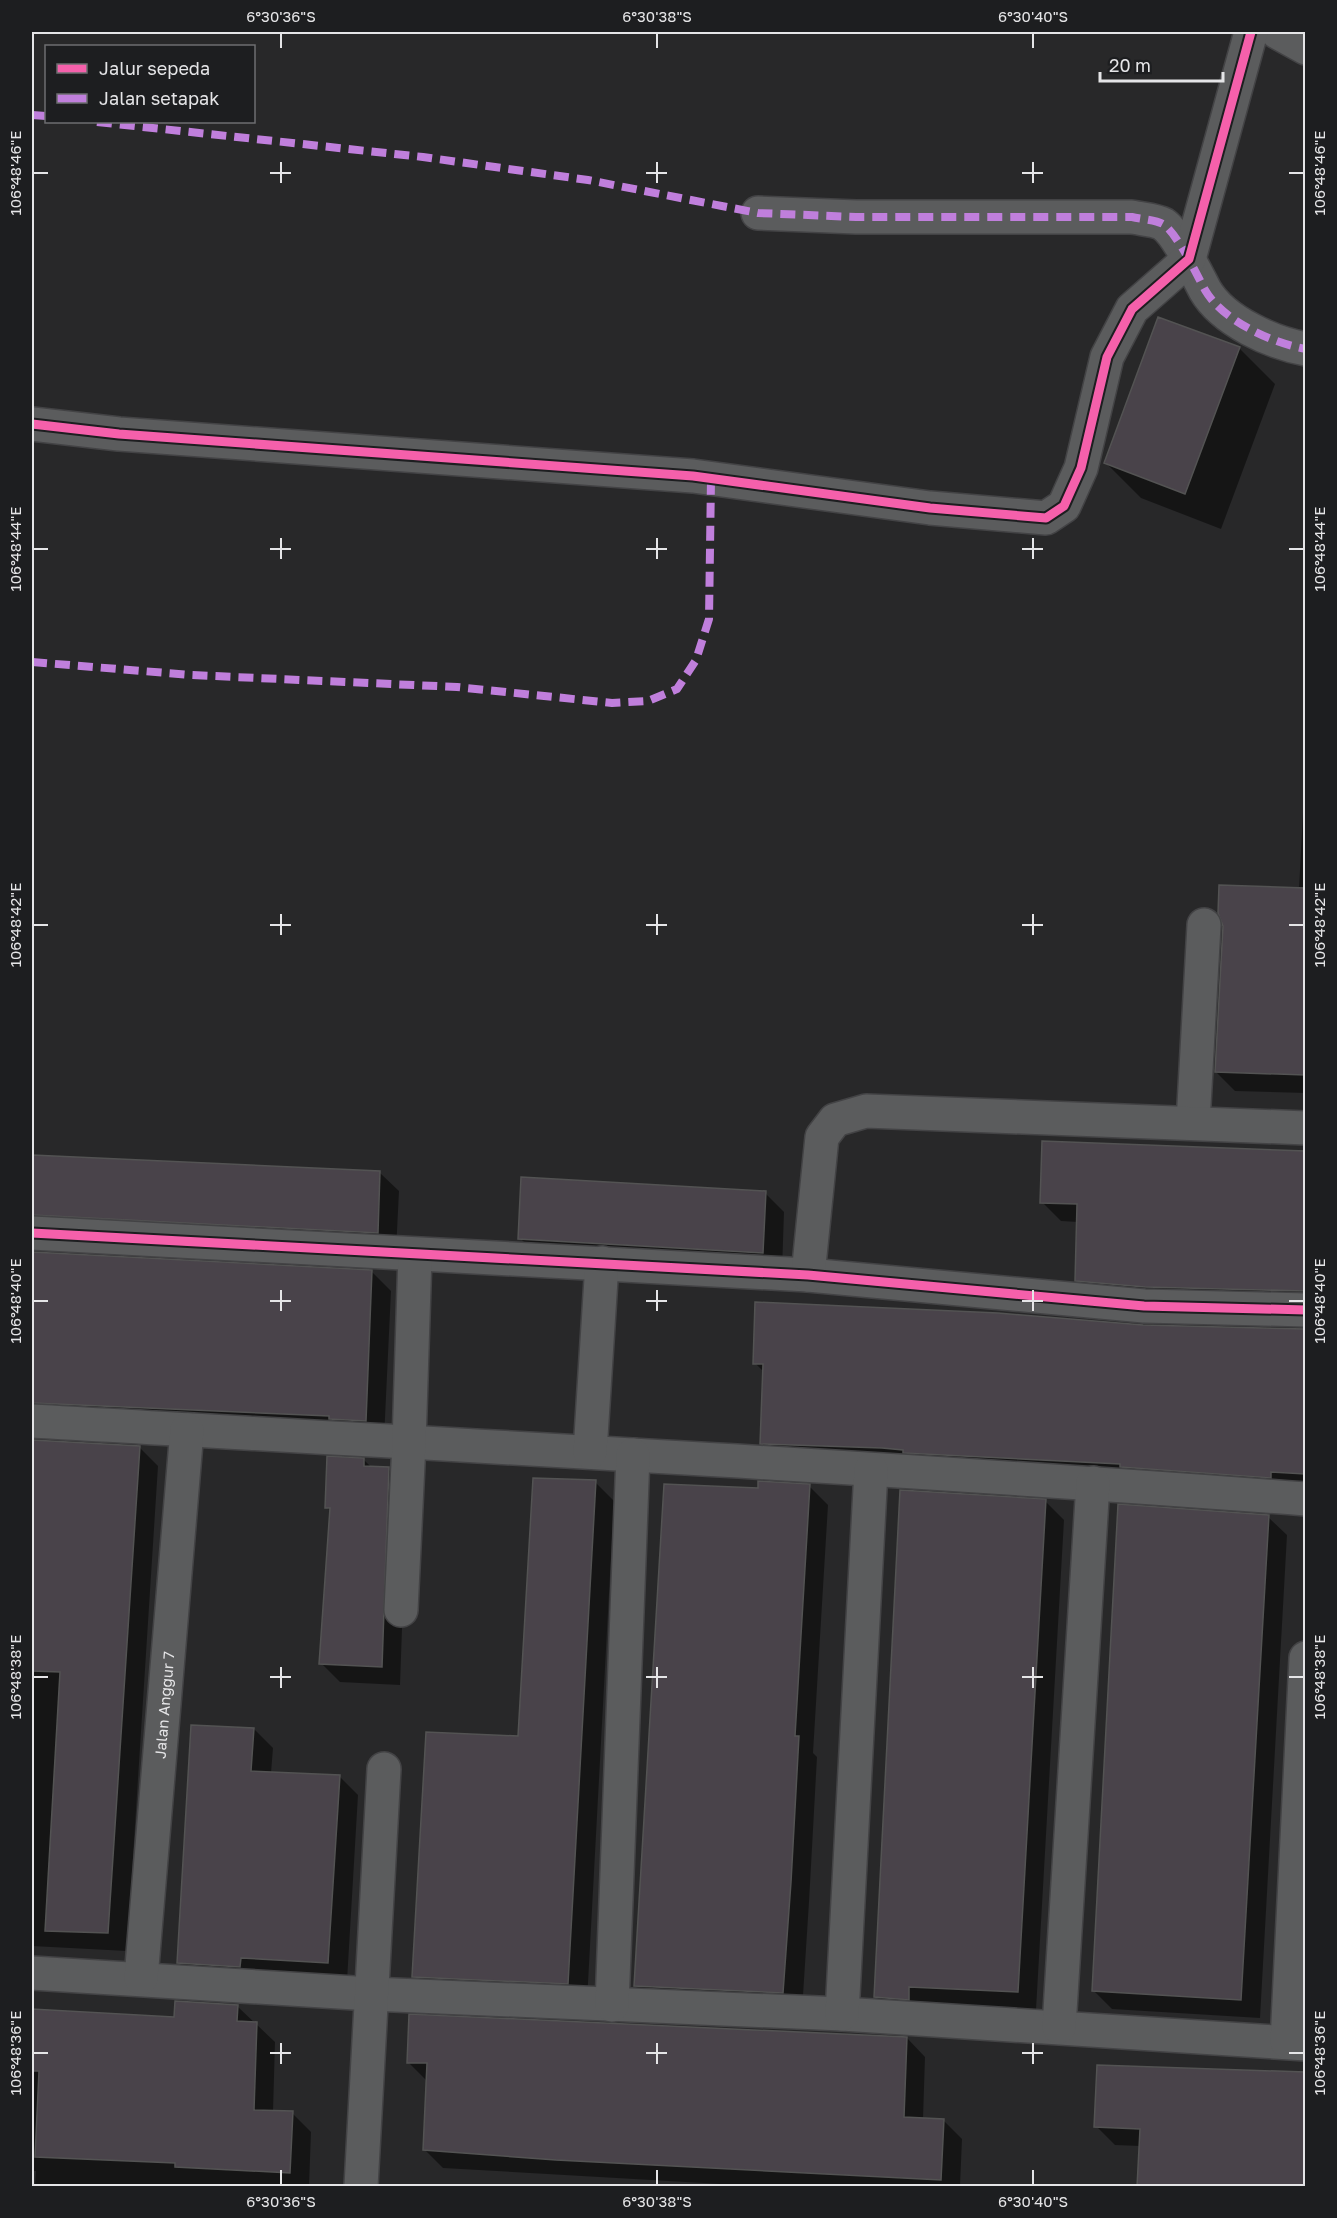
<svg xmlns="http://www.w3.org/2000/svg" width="1337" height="2218" viewBox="0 0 1337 2218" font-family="'Golos Text',sans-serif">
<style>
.shadow{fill:#0007}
.building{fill:#49434a;stroke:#535353;stroke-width:1.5}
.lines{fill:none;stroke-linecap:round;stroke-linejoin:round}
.minor-casing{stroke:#434345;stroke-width:36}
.minor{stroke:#5b5c5d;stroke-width:33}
.quiet{stroke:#c07fdc;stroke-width:8;stroke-dasharray:15 8;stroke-linecap:butt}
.cycleway-casing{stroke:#1d1e20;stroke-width:13}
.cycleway{stroke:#f560ab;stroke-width:9}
.ticks{fill:none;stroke:#e5e5e7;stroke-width:2}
.labels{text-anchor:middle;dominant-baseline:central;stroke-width:6;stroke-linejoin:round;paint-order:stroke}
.street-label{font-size:15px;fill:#e5e5e7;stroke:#1d1e20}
.neatline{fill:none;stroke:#e5e5e7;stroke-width:2}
.ticks-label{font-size:15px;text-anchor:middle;fill:#e5e5e7}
</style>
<rect width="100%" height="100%" fill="#282829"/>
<path class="shadow" d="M1239,348L1275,384L1221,529L1141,498L1106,463Z
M1306,756V1093L1235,1091L1216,1072L1299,889Z
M1043,1143L1306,1153V1309L1096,1299L1077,1280L1078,1222L1061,1221L1042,1202Z
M32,1156L380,1173L399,1191L396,1251L34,1242L32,1252Z
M765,1193L784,1212L782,1271L539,1257L520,1238Z
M32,1253L372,1272L391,1291L384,1439L35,1430L32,1440Z
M1143,1326L1306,1330V1493L780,1462L761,1443L765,1373L755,1363Z
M32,1441L139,1447L158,1466L127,1951L32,1946Z
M364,1460L372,1468L388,1469L407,1488L400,1685L340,1682L321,1663L331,1511L326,1507Z
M595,1482L614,1501L587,2002L432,1995L413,1976L519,1738Z
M809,1486L828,1505L813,1753L817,1757L809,1902L802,2011L654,2005L635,1986L759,1489Z
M1045,1501L1064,1520L1036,2010L895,2016L876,1997Z
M1268,1517L1287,1535L1260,2018L1112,2009L1093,1990Z
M254,1729L273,1748L271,1773L339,1776L358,1795L347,1981L198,1982L179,1963Z
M237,2006L275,2042L273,2112L292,2113L311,2132L309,2186H35L36,2171H32V2010L175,2018Z
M907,2038L925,2057L923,2119L943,2120L962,2139L960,2186H755L443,2168L424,2149L427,2081L408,2062Z
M1099,2067L1306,2073V2186H1139L1140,2146L1115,2145L1096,2126Z"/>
<path class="building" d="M1158,317L1240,347L1185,494L1104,463Z
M1219,885L1305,888V1075L1215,1072L1223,926L1218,913Z
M1042,1141L1305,1151V1291L1145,1287L1075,1281L1077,1204L1040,1203Z
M32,1155L380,1171L378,1233L32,1215Z
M521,1177L766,1191L763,1253L518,1239Z
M32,1252L372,1270L366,1421L329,1419V1416L32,1403Z
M755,1302L998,1313L1143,1325L1305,1329V1474L1271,1472V1478L1120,1467V1464L903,1453V1450L882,1448L760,1444L763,1364H753Z
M32,1440L140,1446L108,1933L45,1931L60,1672L32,1671Z
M327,1456L364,1458V1466L389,1467L382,1667L319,1664L330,1508H325Z
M533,1478L596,1480L568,1984L412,1977L426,1732L518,1736Z
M758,1481L810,1484L795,1736H799L791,1882L783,1993L634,1986L664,1484L758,1488Z
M900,1490L1046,1499L1018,1992L909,1987V2000L874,1997Z
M1118,1504L1269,1515L1241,2000L1092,1991Z
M191,1725L254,1728L251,1771L340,1775L328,1963L241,1958L240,1967L177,1963Z
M175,2001L238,2005L237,2021L257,2022L254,2110L293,2111L290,2173L175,2167V2163L35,2157L39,2071H32V2009L174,2017Z
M409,2014L907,2037L904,2117L944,2119L941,2180L556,2160L423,2150L427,2063H407Z
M1097,2065L1305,2072V2187H1137L1140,2129L1094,2127Z"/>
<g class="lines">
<defs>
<g id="minor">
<path d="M1277,32L1306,48"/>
<path d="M758,213L856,217H1132C1141,219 1156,220 1163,224C1177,233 1197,275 1205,290C1223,321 1272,343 1306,349"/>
<path d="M32,424L119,434L693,476L930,508L1046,518L1064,506L1081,468L1107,357L1132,309L1189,259L1251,32"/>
<path d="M1193,1123L1204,925"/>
<path d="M32,1233L808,1275L1144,1306L1306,1310"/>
<path d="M808,1275L822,1137L835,1120L866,1111L1306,1128"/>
<path d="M32,1421C456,1445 881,1467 1306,1499"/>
<path d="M590,1452L602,1263"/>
<path d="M401,1610L409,1443L415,1255"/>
<path d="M32,1973L371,1994L842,2014L1306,2044"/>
<path id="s1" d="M141,1978L187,1430"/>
<path d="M612,2005L633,1455"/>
<path d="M842,2014L871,1470"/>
<path d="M1059,2027L1093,1483"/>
<path d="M1287,2042L1306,1658"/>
<path d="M361,2186L384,1769"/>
</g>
</defs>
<use href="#minor" class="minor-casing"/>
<use href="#minor" class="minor"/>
<path class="quiet" d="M32,115L46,116
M97,122L423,157L588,180L758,213L856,217H1132C1141,219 1156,220 1163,224C1177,233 1197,275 1205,290C1223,321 1272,343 1306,349
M32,662L191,675L457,687L612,703L648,701L677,689L696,660L709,619L711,479"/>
<defs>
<path id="cycleway" d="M32,424L119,434L693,476L930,508L1046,518L1064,506L1081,468L1107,357L1132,309L1189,259L1251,32
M32,1233L808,1275L1144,1306L1306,1310"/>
</defs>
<use href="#cycleway" class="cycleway-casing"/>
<use href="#cycleway" class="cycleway"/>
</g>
<path class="ticks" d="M281,33V48M657,33V48M1033,33V48M281,162V183M657,162V183M1033,162V183M33,173H48M270,173H291M646,173H667M1022,173H1043M1289,173H1304M281,538V559M657,538V559M1033,538V559M33,549H48M270,549H291M646,549H667M1022,549H1043M1289,549H1304M281,914V935M657,914V935M1033,914V935M33,925H48M270,925H291M646,925H667M1022,925H1043M1289,925H1304M281,1290V1311M657,1290V1311M1033,1290V1311M33,1301H48M270,1301H291M646,1301H667M1022,1301H1043M1289,1301H1304M281,1667V1688M657,1667V1688M1033,1667V1688M33,1677H48M270,1677H291M646,1677H667M1022,1677H1043M1289,1677H1304M281,2043V2064M657,2043V2064M1033,2043V2064M33,2053H48M270,2053H291M646,2053H667M1022,2053H1043M1289,2053H1304M281,2170V2185M657,2170V2185M1033,2170V2185"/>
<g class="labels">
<g class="street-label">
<text stroke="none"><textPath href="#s1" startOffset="274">Jalan Anggur 7</textPath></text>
</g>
</g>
<rect width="1337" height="2218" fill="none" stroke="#1d1e20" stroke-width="66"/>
<rect x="45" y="45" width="210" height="78" fill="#1d1e20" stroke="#6d6e70" stroke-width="1.5"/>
<rect x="57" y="64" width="30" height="9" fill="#f560ab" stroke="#6d6e70" stroke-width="1.5"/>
<text x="99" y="75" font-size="18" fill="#e5e5e7">Jalur sepeda</text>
<rect x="57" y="94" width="30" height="9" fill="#c07fdc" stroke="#6d6e70" stroke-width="1.5"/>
<text x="99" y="105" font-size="18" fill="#e5e5e7">Jalan setapak</text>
<path d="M1100 72v9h123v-9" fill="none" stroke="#e5e5e7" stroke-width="3"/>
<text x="1109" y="72" font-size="18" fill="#e5e5e7" stroke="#1d1e20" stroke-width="4.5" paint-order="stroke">20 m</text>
<rect x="33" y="33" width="1271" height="2152" class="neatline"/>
<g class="ticks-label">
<text x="281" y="22">6°30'36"S</text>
<text x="657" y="22">6°30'38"S</text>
<text x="1033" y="22">6°30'40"S</text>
<text transform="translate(1320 173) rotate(-90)" y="5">106°48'46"E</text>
<text transform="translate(16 173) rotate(-90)" y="5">106°48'46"E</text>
<text transform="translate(1320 549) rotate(-90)" y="5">106°48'44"E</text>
<text transform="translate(16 549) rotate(-90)" y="5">106°48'44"E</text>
<text transform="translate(1320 925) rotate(-90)" y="5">106°48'42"E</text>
<text transform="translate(16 925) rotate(-90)" y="5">106°48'42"E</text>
<text transform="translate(1320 1301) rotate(-90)" y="5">106°48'40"E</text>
<text transform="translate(16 1301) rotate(-90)" y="5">106°48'40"E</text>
<text transform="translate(16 1677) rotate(-90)" y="5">106°48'38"E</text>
<text transform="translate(1320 1677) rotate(-90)" y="5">106°48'38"E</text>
<text transform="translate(16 2053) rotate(-90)" y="5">106°48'36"E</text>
<text transform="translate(1320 2053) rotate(-90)" y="5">106°48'36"E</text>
<text x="281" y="2207">6°30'36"S</text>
<text x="657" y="2207">6°30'38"S</text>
<text x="1033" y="2207">6°30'40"S</text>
</g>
</svg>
